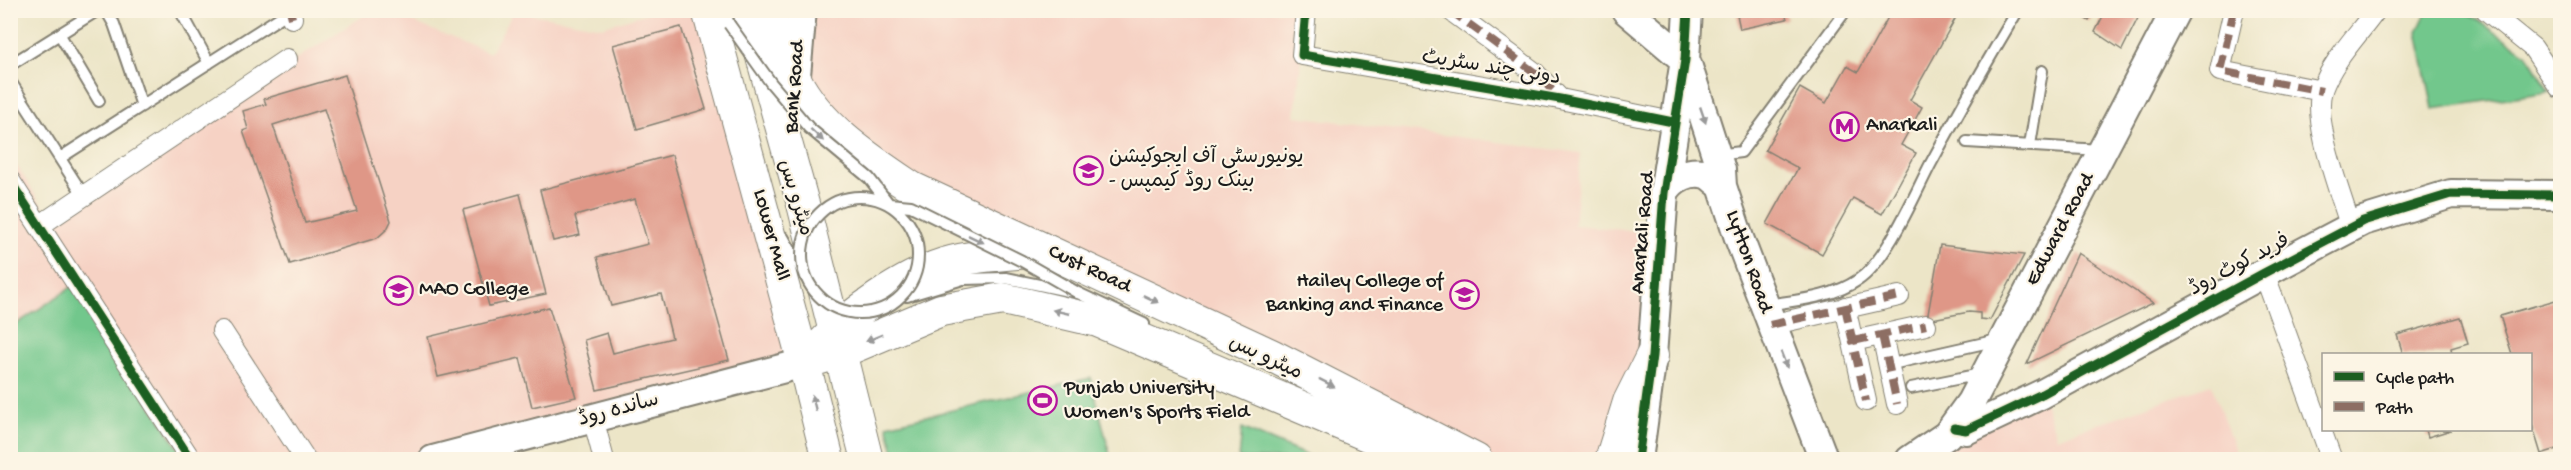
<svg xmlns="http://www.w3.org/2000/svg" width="2571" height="470" viewBox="0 0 2571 470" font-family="'Gochi Hand','Playpen Sans Arabic',sans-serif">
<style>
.built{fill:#f6d2c4}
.green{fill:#72c78c;stroke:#477254;stroke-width:1.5}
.building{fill:#df9787;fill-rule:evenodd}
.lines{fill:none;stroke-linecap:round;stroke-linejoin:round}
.lane-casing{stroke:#848072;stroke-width:14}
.street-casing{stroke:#848072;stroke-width:22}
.secondary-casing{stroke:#848072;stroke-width:32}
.primary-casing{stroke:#848072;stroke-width:34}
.lane{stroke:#fff;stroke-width:10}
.street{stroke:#fff;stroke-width:20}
.secondary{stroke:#fff;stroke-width:28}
.primary{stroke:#fff;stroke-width:32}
.lane-bridge-casing{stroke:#848072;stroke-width:14;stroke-linecap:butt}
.lane-bridge{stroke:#fff;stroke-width:10}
.quiet{stroke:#8d6e63;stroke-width:8;stroke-dasharray:15 8;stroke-linecap:butt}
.cycleway-casing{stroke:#fcf5e5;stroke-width:13}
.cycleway{stroke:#1b5e20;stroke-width:9}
.oneway{fill:#999}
.labels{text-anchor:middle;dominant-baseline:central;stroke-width:4.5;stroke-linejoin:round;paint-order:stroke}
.street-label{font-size:21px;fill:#1c1c1c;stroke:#fcf5e5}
.poi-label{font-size:21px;fill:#1c1c1c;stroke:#fcf5e5;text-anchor:start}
</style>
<rect width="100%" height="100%" fill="#fcf5e5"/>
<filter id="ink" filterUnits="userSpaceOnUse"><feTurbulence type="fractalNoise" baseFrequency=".0167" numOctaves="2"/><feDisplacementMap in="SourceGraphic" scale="12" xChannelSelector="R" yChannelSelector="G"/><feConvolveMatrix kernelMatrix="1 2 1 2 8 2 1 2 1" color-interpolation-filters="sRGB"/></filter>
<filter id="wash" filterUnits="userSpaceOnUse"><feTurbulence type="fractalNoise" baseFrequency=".008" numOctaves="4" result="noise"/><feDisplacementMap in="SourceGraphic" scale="24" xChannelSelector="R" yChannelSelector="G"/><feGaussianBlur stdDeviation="1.35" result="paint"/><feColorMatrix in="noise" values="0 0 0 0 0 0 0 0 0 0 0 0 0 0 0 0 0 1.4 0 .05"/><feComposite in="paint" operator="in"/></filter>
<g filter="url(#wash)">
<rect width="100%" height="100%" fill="#ece5c7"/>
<path class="built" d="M371,11H385L490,53L514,11L602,27L654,11H708L804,363L433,459H11L10,155L50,218Z
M810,11H1306L1295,116L1581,153L1574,225L1654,233L1638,459H1476L912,188L802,81Z
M2038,381L2057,438L2211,384L2238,459L1899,460Z"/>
<path class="green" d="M2427,11H2464L2527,54L2549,92L2433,109L2417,32Z
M73,286L186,459L11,460V328Z
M1091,378L1111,459H896L887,425Z
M1242,428L1315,459H1239Z"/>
<g id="blocks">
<path class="building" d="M1736,10H1784L1787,19L1740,29Z
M1892,10H1960L1910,100L1922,107L1901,145L1916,153L1882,214L1853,198L1822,254L1767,224L1798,168L1765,150L1800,88L1826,103L1847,66L1858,72Z
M2070,10H2095L2089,21Z
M2106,10H2142L2122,50L2095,32Z
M681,27L706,109L637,129L613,45Z
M345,75L391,221L387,229L377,238L290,264L243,131L248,129L243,111L266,104L264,99ZM324,109L357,211L305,223L273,125Z
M672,155L729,360L597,390L584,340L607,333L613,353L672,338L661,294L611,306L597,257L648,244L635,199L575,216L580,235L553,241L540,190Z
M520,194L546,294L489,306L463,210Z
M1940,245L2024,255L1990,320L1980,319V313L1969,312L1927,320Z
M2078,253L2153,303L2027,364Z
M2559,299L2560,448L2541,454L2530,418V354H2512L2500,316Z
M549,307L576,397L532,407L520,358L438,377L428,337Z
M2460,317L2468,343L2451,348L2452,354H2403L2397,335Z
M2426,430H2451L2428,437Z"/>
</g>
</g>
<g filter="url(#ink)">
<use href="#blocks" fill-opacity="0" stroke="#848072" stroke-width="1.5"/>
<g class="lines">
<defs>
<path id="lane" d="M106,10L114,24L142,106
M180,10L209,63
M725,10L731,33
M60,35L99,101
M10,65L98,10
M10,81L84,196
M1967,142L2101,150
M2030,145L2042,71
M1717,155L1741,152L1846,10
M60,158L290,11
M783,237L805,276
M907,296L963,279L1006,278L1078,293L1144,324
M1766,305C1797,300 1832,298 1858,280C1886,262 1914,196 1930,165C1958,113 1987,61 2018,10
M1896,363L1998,340
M1911,388L1981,374"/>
<path id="street" d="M290,10L292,18
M1306,10L1302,55L1560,99L1673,122
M1450,10L1534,72L1560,99
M2234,10L2220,71L2322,91
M2486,10L2533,48L2560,88
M10,181L191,460
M39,226L287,59
M2351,228C2341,194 2312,122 2322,90C2332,61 2358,35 2376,10
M2264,273L2332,460
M1845,307L1866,401
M1770,325L1899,296
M222,331L306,460
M1882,335L1897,404
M1853,341L1926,325
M593,418L604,460"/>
<path id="secondary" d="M1626,10L1685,60
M1687,64L1721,170L1722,186L1739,238L1824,460
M795,86L802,10
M1664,193C1671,179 1689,169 1706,174C1711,176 1717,182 1722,186
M1954,428L1966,430L2042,394L2264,273L2363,221L2451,194L2560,195
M433,460L804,363
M1638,460L1652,356L1664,193L1685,60L1688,10
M1910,460L1947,435L1971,402L2176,10"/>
<path id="primary" d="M708,10L804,363L828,460
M749,10L803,204L867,460
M766,10C776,33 784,57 795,79C819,127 869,159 912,188L1271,355L1476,460
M822,344C851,313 903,277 944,264C974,255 1008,254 1040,251
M804,363L841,352L941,310L1003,299L1098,321L1426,460
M1611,460L1629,402L1652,356"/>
</defs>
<use href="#lane" class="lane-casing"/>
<use href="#street" class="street-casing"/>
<use href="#secondary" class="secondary-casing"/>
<use href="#primary" class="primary-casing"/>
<use href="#lane" class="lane"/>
<use href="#street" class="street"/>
<use href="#secondary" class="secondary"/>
<use href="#primary" class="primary"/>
<defs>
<path id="lane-bridge" d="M729,24L771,83L809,128L869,178L889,204L911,206L1022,261L1078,293
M802 255a58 58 0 1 1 116 0a58 58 0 1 1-116 0Z"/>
</defs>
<use href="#lane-bridge" class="lane-bridge-casing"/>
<use href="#lane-bridge" class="lane-bridge"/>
<path class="quiet" d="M290,10L292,18
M1450,10L1534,72L1560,98
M2234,10L2220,71L2322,91
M1845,307L1866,401
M1770,325L1899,296
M1882,335L1897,404
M1853,341L1926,325"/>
<defs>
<path id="cycleway" d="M1306,10L1302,55L1560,99L1673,122
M10,181L191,460
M1954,428L1966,430L2042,394L2264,273L2363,221L2451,194L2560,195
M1638,460L1652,356L1664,193L1685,60L1688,10"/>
</defs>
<use href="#cycleway" class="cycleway-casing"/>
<use href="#cycleway" class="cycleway"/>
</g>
<defs><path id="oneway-solid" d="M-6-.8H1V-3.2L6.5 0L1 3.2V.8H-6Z" transform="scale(1.5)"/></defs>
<g class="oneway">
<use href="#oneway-solid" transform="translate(1703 115) rotate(71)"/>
<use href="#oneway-solid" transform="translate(817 135) rotate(43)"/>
<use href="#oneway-solid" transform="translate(976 239) rotate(26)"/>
<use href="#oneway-solid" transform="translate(1151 299) rotate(25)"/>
<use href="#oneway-solid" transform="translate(1061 312) rotate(-167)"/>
<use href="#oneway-solid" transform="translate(874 338) rotate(157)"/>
<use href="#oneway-solid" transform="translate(1784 360) rotate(69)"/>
<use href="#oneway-solid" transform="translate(1327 383) rotate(27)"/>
<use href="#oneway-solid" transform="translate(814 403) rotate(-104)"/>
</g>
</g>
<defs>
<symbol id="metro-ring" viewBox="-11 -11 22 22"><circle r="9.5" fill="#fcf5e5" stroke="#b5179e" stroke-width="1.5"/><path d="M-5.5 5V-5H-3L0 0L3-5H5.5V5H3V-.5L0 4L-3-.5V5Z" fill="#b5179e"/></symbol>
<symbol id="university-ring" viewBox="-11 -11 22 22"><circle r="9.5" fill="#fcf5e5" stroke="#b5179e" stroke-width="1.5"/><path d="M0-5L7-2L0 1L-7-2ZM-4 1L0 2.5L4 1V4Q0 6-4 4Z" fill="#b5179e"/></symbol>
<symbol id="stadium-ring" viewBox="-11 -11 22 22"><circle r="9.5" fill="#fcf5e5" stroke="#b5179e" stroke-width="1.5"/><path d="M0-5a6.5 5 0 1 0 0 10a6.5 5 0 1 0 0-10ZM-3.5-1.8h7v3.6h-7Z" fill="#b5179e"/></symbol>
</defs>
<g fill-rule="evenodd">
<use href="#metro-ring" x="1828" y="110" width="33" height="33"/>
<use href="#university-ring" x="1072" y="154" width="33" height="33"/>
<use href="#university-ring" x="382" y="274" width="33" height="33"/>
<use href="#university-ring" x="1448" y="278" width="33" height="33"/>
<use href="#stadium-ring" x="1026" y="384" width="33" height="33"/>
</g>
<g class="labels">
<g class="street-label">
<text transform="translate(1491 69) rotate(9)">دونی چند سٹریٹ</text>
<text transform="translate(796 87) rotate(-86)">Bank Road</text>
<text transform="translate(794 198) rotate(73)">میٹرو بس</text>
<text transform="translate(2061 230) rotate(-62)">Edward Road</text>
<text transform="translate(1644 233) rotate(-85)">Anarkali Road</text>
<text transform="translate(770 235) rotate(75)">Lower Mall</text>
<text transform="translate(1748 262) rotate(71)">Lytton Road</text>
<text transform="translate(2240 266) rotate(-28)">فرید کوٹ روڈ</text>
<text transform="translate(1089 270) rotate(25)">Cust Road</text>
<text transform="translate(1265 359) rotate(25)">میٹرو بس</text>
<text transform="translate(619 411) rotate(-15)">ساندہ روڈ</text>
</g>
<g class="poi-label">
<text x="1866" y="126">Anarkali</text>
<text x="1109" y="158">یونیورسٹی آف ایجوکیشن<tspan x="1109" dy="24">- بینک روڈ کیمپس</tspan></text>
<text x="1443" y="282" text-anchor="end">Hailey College of<tspan x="1443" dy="24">Banking and Finance</tspan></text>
<text x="419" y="290">MAO College</text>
<text x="1064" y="389">Punjab University<tspan x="1064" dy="24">Women's Sports Field</tspan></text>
</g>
</g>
<rect width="2571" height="470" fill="none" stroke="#fcf5e5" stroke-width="36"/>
<rect x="2322" y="353" width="210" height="78" fill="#fcf5e5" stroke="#a29e95" stroke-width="1.5"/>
<rect x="2334" y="372" width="30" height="9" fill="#1b5e20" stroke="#a29e95" stroke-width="1.5"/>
<text x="2376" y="383" font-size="18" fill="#1c1c1c">Cycle path</text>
<rect x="2334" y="402" width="30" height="9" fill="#8d6e63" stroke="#a29e95" stroke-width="1.5"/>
<text x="2376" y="413" font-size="18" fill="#1c1c1c">Path</text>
</svg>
